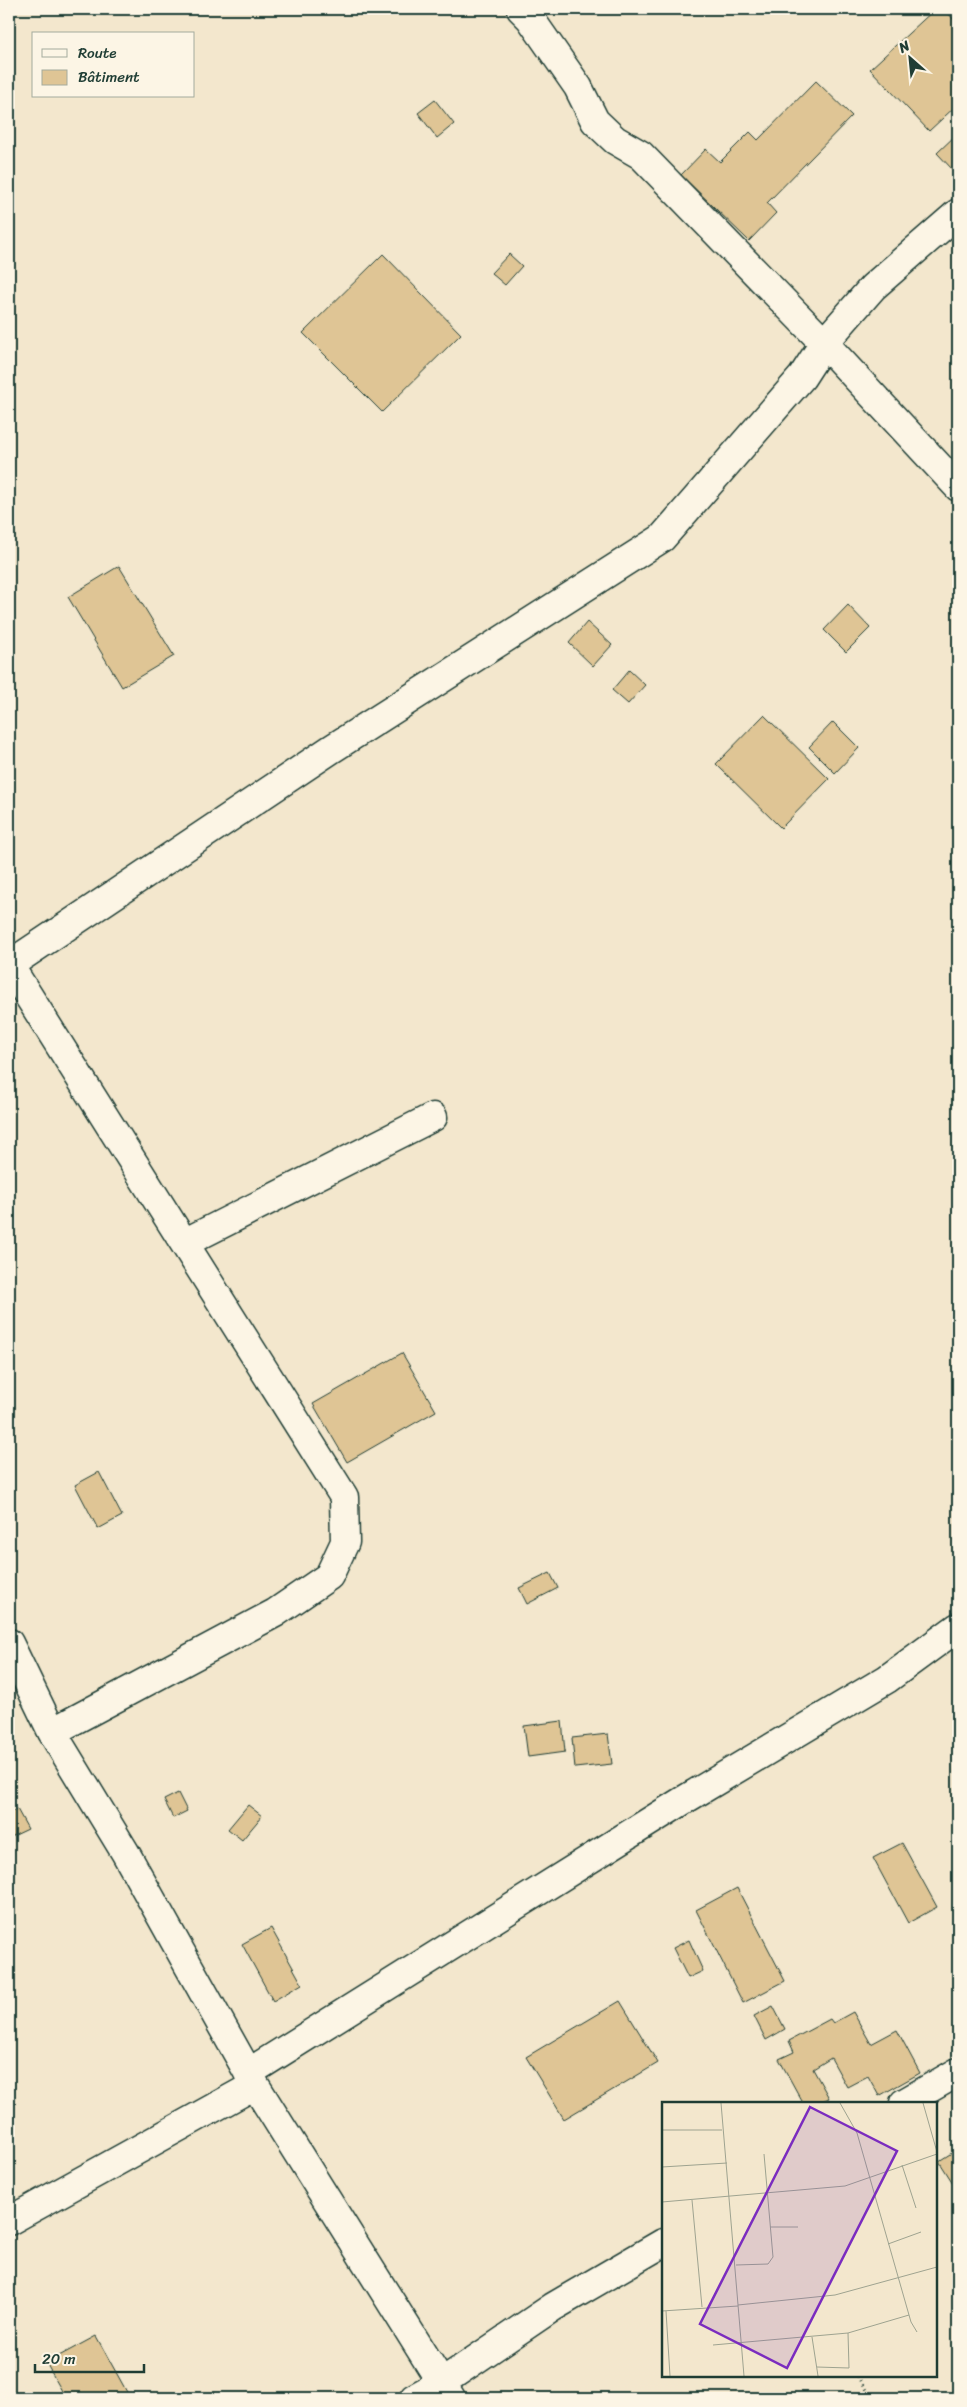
<svg xmlns="http://www.w3.org/2000/svg" width="967" height="2407" viewBox="0 0 967 2407" font-family="Sriracha,sans-serif">
<style>
.building{fill:#dfc595;stroke:#1f3d34}
.lines{fill:none;stroke-linecap:round;stroke-linejoin:round}
.minor-casing{stroke:#1f3d34;stroke-width:31}
.path{stroke:#1f3d34;stroke-width:3;stroke-dasharray:1 4;stroke-linecap:butt}
.minor{stroke:#fcf5e5;stroke-width:28}
.inset-road{fill:none;stroke:#9ea390;stroke-width:1}
.view{fill:#7b2cbf;fill-opacity:0.15;stroke:#7b2cbf;stroke-width:2.5}
.inset-edge{fill:none;stroke:#1f3d34;stroke-width:2.5}
</style>
<rect width="100%" height="100%" fill="#f3e7cd"/>
<filter id="ink" filterUnits="userSpaceOnUse"><feTurbulence type="fractalNoise" baseFrequency=".02" numOctaves="2"/><feDisplacementMap in="SourceGraphic" scale="10" xChannelSelector="R" yChannelSelector="G"/><feConvolveMatrix kernelMatrix="1 2 1 2 8 2 1 2 1" color-interpolation-filters="sRGB"/></filter>
<g filter="url(#ink)">
<path class="building" d="M935,9H944L958,24V104L929,131L870,69Z
M816,81L852,116L767,203L776,213L749,241L681,175L706,149L720,162L750,132L758,140Z
M435,100L454,124L437,138L418,113Z
M958,133V163L952,169L937,153Z
M383,254L461,334L382,412L303,333Z
M509,254L522,266L505,285L491,273Z
M119,566L174,656L122,687L68,597Z
M848,605L870,628L846,652L824,630Z
M587,622L612,645L593,666L569,643Z
M629,670L645,685L628,704L612,690Z
M764,715L829,779L781,828L716,764Z
M833,722L859,748L835,773L809,747Z
M402,1353L436,1411L347,1462L313,1404Z
M99,1472L122,1516L98,1529L75,1485Z
M550,1573L558,1588L527,1604L519,1588Z
M562,1721L565,1752L528,1757L524,1726Z
M608,1734L612,1764L575,1768L572,1738Z
M178,1793L187,1811L173,1818L164,1800Z
M248,1805L262,1816L242,1840L228,1829Z
M17,1809L28,1829L9,1838V1813Z
M902,1843L937,1907L908,1923L873,1858Z
M737,1888L785,1981L743,2003L696,1910Z
M271,1928L302,1984L273,2001L242,1944Z
M689,1940L703,1971L688,1978L673,1948Z
M620,2001L658,2063L564,2119L526,2057Z
M773,2006L785,2029L766,2040L754,2016Z
M853,2012L871,2044L897,2030L920,2073L879,2096L868,2076L847,2087L831,2058L813,2069L829,2098L818,2103H803L779,2059L794,2052L789,2041L830,2019L833,2023Z
M958,2149V2191L939,2161Z
M96,2336L128,2394L121,2398H66L46,2363Z"/>
<g class="lines">
<defs>
<path id="minor" d="M521,9L530,18L578,87L595,121L615,140L641,155L824,343L958,487
M9,965L330,750L662,538L802,377L824,343L873,287L958,213
M9,965L344,1497L345,1542L329,1576L275,1613L52,1732
M184,1243L433,1117
M9,1643L52,1732L125,1852L255,2085L451,2398
M248,2073L684,1800L887,1679L958,1627
M904,2103L958,2072
M9,2221L255,2085
M414,2398L441,2383L553,2307L663,2243"/>
</defs>
<use href="#minor" class="minor-casing"/>
<path class="path" d="M858,2376L872,2398"/>
<use href="#minor" class="minor"/>
</g>
</g>
<g transform="translate(662 2102)">
<rect width="275" height="275" fill="#f3e7cd"/>
<path class="inset-road" d="M59,1L82,274M178,1L195,31L249,220L255,230M261,1L275,50M0,28H60M240,63L254,106M0,65L65,61M30,98L40,205M0,100L183,84L275,52M108,125H136M226,142L259,130M74,163L106,162L111,155L102,52M76,203L173,193L275,165M0,209L76,204M4,209L8,274M150,235L156,274M51,243L186,231L247,213M155,265L187,266L186,231"/>
<path class="view" d="M148,5L235,49L125,266L38,222Z"/>
<rect width="275" height="275" class="inset-edge"/>
</g>
<rect width="967" height="2407" fill="none" stroke="#fcf5e5" stroke-width="30"/>
<rect x="15" y="15" width="937" height="2377" fill="none" stroke="#1f3d34" stroke-width="2" filter="url(#ink)"/>
<rect x="32" y="32" width="162" height="65" fill="#fcf5e5" stroke="#a4ab9e"/>
<rect x="42" y="49" width="25" height="8" fill="#fcf5e5" stroke="#a4ab9e"/>
<text x="78" y="58" font-size="15" fill="#1f3d34">Route</text>
<rect x="42" y="70" width="25" height="15" fill="#dfc595" stroke="#a4ab9e"/>
<text x="78" y="82" font-size="15" fill="#1f3d34">Bâtiment</text>
<g transform="translate(910 58) rotate(333)" stroke="#fcf5e5" stroke-width="4" paint-order="stroke">
<path d="M0-4L9 19L0 12L-9 19Z" fill="#1f3d34"/>
<text y="-8" font-size="14" font-weight="bold" text-anchor="middle" fill="#1f3d34">N</text>
</g>
<path d="M35 2364v8h109v-8" fill="none" stroke="#1f3d34" stroke-width="2.5"/>
<text x="42" y="2364" font-size="15" fill="#1f3d34" stroke="#fcf5e5" stroke-width="4" paint-order="stroke">20 m</text>
</svg>
